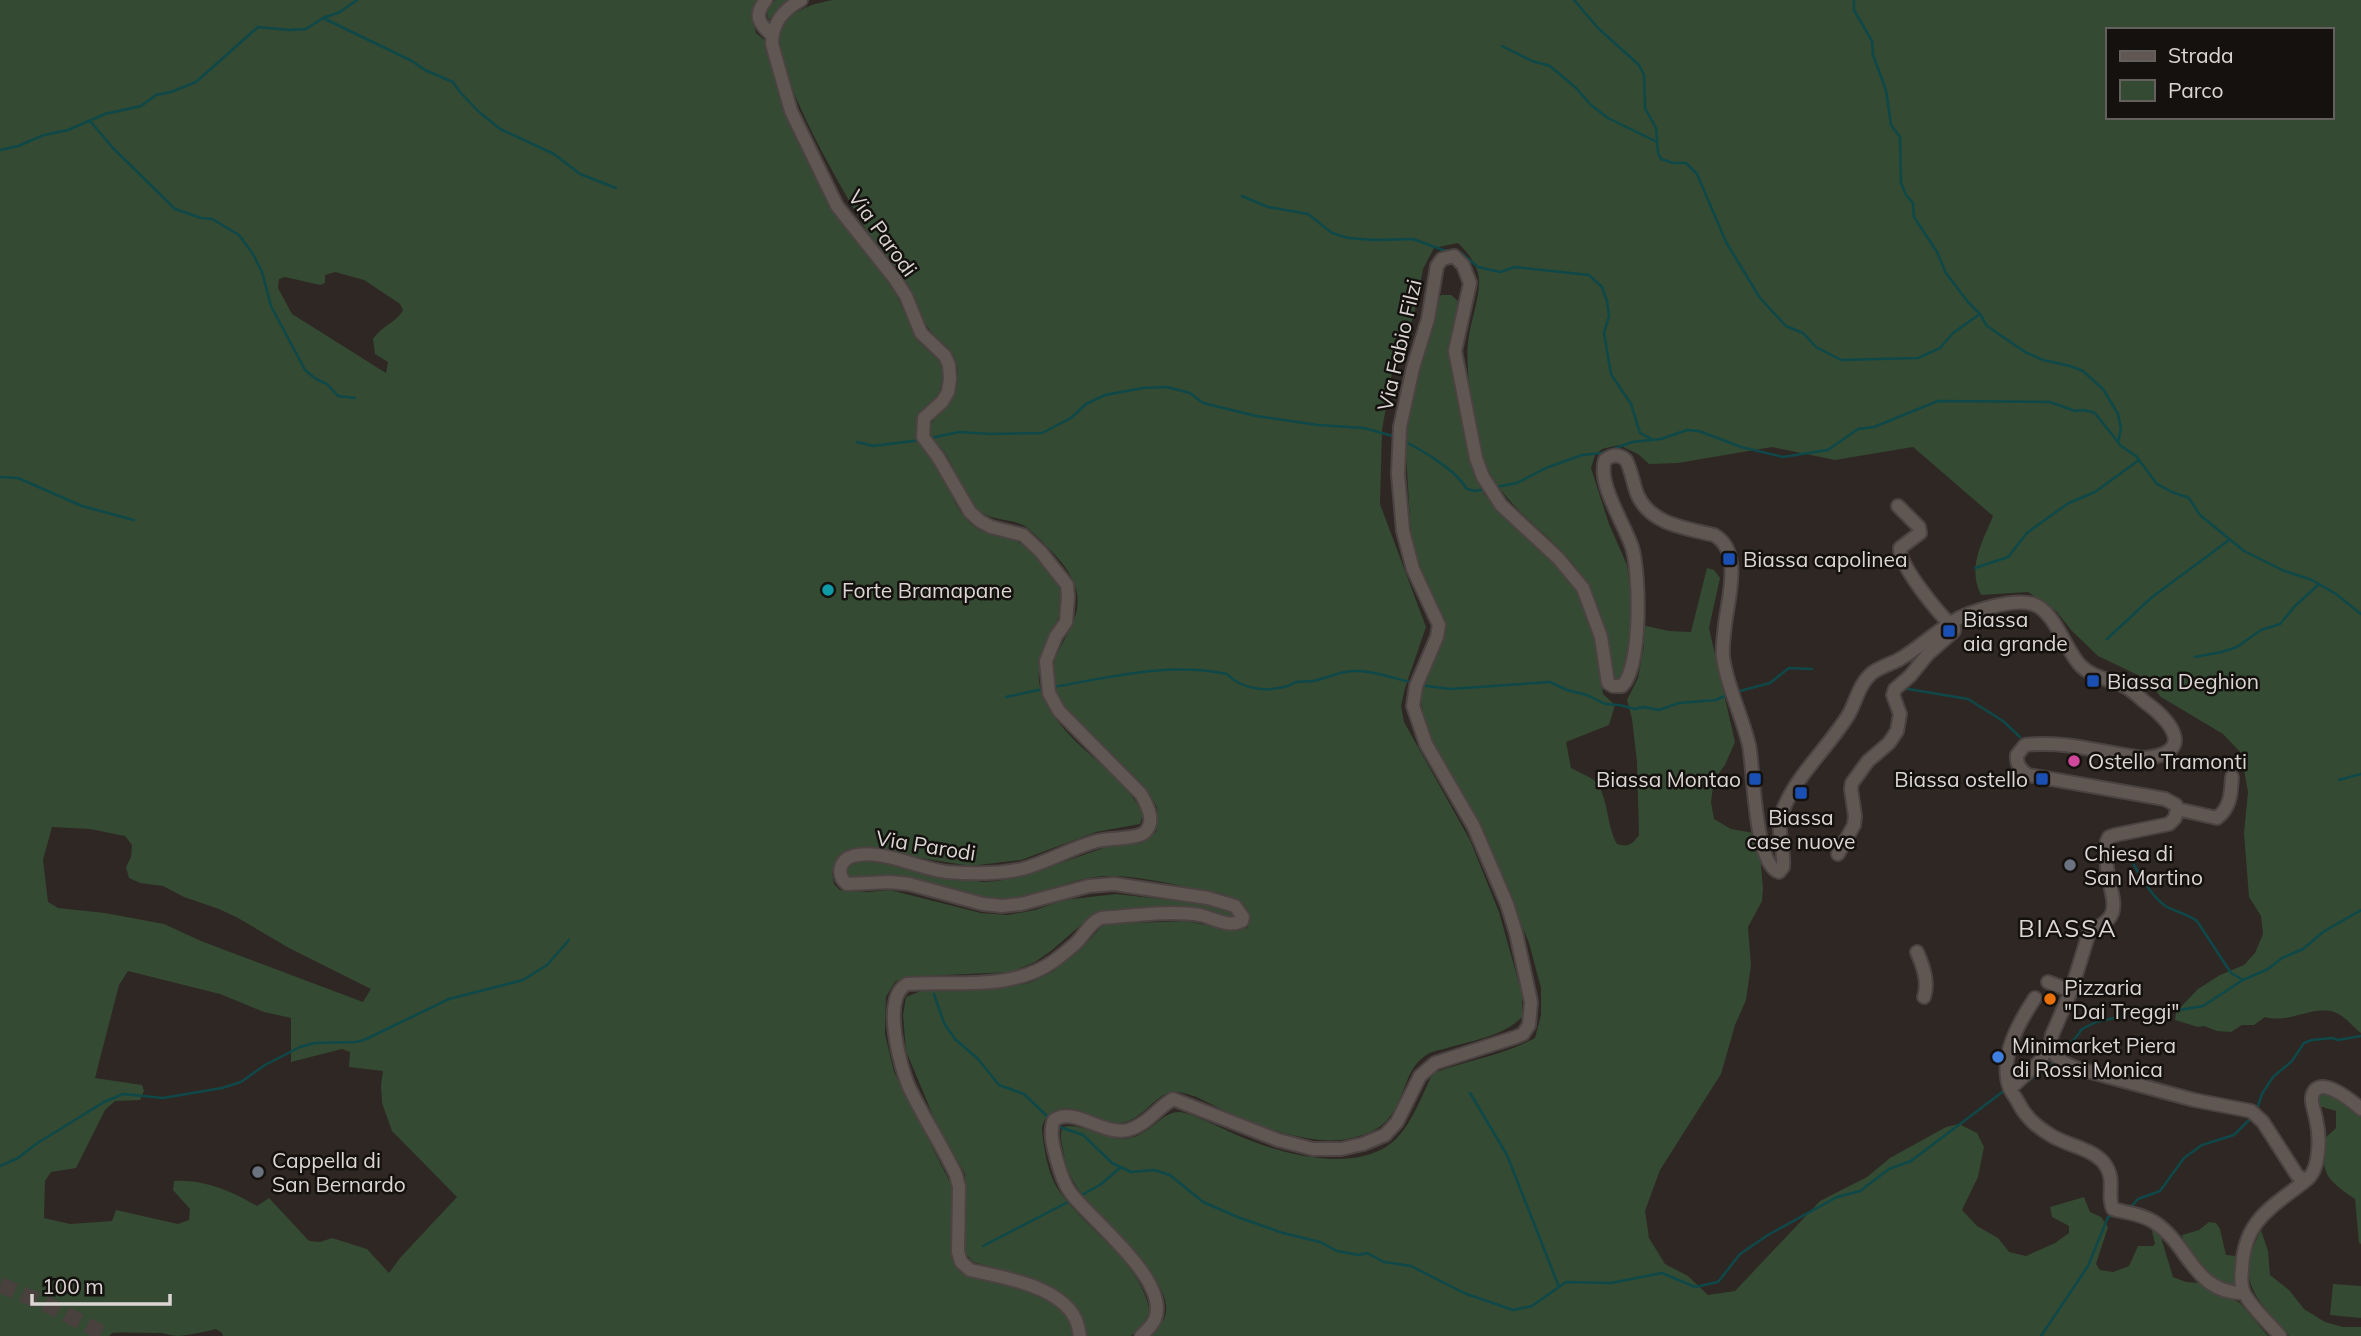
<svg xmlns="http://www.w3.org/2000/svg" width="2361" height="1336" viewBox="0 0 2361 1336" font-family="Mulish,sans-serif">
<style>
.green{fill:#344a32;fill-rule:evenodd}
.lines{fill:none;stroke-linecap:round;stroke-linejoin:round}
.stream{stroke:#0f4849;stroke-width:2.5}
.major-tunnel{stroke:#49413e;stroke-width:16;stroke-dasharray:16 8;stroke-linecap:butt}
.minor-casing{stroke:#4a4341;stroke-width:16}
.minor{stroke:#605753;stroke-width:12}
.transit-dot{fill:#1a4fb4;stroke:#14110f;stroke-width:2.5}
.culture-dot{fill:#0f9aa8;stroke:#14110f;stroke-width:2.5}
.hotel-dot{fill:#d1479c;stroke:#14110f;stroke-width:2.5}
.worship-dot{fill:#6b7280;stroke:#14110f;stroke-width:2.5}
.food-dot{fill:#e8710a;stroke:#14110f;stroke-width:2.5}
.shop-dot{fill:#3f7fe0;stroke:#14110f;stroke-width:2.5}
.labels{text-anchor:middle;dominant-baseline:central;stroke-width:5;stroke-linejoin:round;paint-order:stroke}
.street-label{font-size:21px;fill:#dbd6d4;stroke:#14110f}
.poi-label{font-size:21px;fill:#dbd6d4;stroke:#14110f;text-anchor:start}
.quarter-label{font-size:24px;letter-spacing:2px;fill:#dbd6d4;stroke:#14110f}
</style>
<rect width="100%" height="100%" fill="#2f2723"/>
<path class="green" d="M0,0H759L754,7L752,17L756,33L769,44L782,107L834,214L857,240L896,294L917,340L942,364C942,372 943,382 940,390C933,406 915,410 916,430C916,435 917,440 920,445C923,449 928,452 931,456C947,478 953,512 976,528C986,535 1000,534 1011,539C1030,545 1047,565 1057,582C1077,617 1026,651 1042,693C1061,745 1120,767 1143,814L1140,824L1096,832L1021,860L970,866L860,848L847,852L838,857L832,873L834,884L840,890L868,892L890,890L981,913L1007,915L1035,910L1064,900L1116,894L1205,904L1226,910L1234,916L1231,917L1202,909L1181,908L1097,911L1051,951L1035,962L1011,972L904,977L895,982L886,997L885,1034L894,1072L953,1188L952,1254L960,1272C1000,1281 1066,1287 1075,1336H223L222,1333L216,1329C204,1332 190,1335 178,1336C169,1336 163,1332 156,1333C141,1333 127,1332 112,1333L109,1336H0ZM335,272L364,280L400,304L403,310C397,322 383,325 373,339L375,354L388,362L386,373L292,314L278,288L279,279L285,277L320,285L325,283V275ZM52,827L90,829L125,836L132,845L131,857L126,867L129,878L140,883L163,886L184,897L219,909L238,918L289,948L371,989L363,1002L201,941L164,924L105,913L58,908L48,902L43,860ZM128,971L220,994L264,1012L291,1018V1062L342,1049L350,1052L349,1067L383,1071L381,1085L382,1103L392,1131L457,1197L400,1258L389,1273L367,1249L332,1238L320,1242L309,1241L269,1198L257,1206C231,1191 204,1179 174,1181L173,1190L190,1209L189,1220L178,1224L116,1210L112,1221L70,1224L44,1218L45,1181L51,1172L76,1168L105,1110L115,1101L140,1100L144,1091L142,1085L95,1078L119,985Z
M775,0H790L768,20L767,11Z
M834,0H2361V1033C2353,1027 2344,1015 2334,1012C2312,1005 2289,1024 2265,1017L2254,1025H2242L2231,1032L2217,1031L2204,1026L2198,1027L2175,1020L2176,1012L2198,989L2220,975L2244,965L2255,953L2263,934L2261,916L2249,897L2244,833L2248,792L2241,753L2223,734L2161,697L2146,679L2098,656L2072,631L2056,611L2028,592L1981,595C1967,567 1982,543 1993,516L1913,447L1835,460L1772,447L1678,463L1649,464L1638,454L1619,445L1602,449L1595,455L1591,468L1609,524L1627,565L1632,599L1629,652L1624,673L1619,680L1613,679C1610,667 1611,655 1608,643C1606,626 1596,597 1587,583C1558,534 1498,509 1481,452C1474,426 1465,369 1468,342C1470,323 1480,298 1479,279C1478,265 1468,253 1458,243L1434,248L1423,269L1414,315L1392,373L1382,430L1380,504L1426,627L1405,688L1401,706L1404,722L1470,840L1499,912L1522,994V1017C1503,1037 1469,1041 1444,1049C1438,1050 1430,1052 1425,1056C1416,1062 1411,1071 1407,1081C1393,1117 1387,1131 1347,1139C1311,1146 1258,1126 1225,1111C1210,1104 1193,1093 1176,1092C1154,1091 1144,1123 1117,1123C1094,1123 1069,1095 1048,1116C1044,1121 1042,1124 1042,1130C1044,1149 1048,1175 1059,1191C1088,1232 1140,1260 1150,1312L1142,1325L1131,1336H1087C1085,1325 1081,1314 1075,1305C1055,1279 1003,1271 973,1262L966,1254L965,1174L934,1118L906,1051L903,1015L906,997L921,991L1005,987L1029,983L1052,972L1082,948L1102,926L1107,924L1186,921L1236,931L1247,928C1256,913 1243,902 1229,896C1220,892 1208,891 1198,889C1169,884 1137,875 1107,876C1072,877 1038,897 1003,899C974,900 947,886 919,880C896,875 873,877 850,877L847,872L849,866L859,861L882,863L982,882L998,881L1035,872L1106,847L1142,843L1156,832L1158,822L1157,807L1143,785L1061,703C1059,698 1055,693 1054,688C1042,642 1103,621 1065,567C1059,558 1031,529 1023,525C1008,518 990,521 977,509C966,500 954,464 942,449C935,441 929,436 930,426C943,405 962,393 957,366C954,347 939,343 929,329C899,284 765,77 781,31C789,10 814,3 834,0ZM2107,30H2331V117H2107Z
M1441,295H1451L1458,301L1450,350L1474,473L1484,494L1559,569L1580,597L1595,642L1603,694L1615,705L1609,725L1566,742L1571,768C1578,772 1589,776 1595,781C1608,794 1607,828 1617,844C1628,847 1632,845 1639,835L1637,762L1632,719L1627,700L1638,678L1644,646L1642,625L1669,631L1691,632L1707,568L1714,570L1720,578L1709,628L1735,742L1725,765L1714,780L1711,802L1714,819L1731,829L1754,833L1760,854L1763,888L1762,901L1748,927L1751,965L1746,1000L1735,1025L1721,1074L1660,1170L1645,1211L1649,1238L1665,1264L1688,1276L1708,1295L1735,1291L1820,1201L1867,1177L1890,1158L1946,1127L1959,1124L1977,1133L1984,1147L1978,1177L1962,1210L1977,1226L1998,1238L2009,1252L2026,1256L2055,1243L2069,1233V1226L2052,1217L2050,1207L2084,1197L2090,1212L2101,1217L2108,1227L2096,1264L2100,1270L2113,1272L2129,1266L2138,1246H2153L2155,1244L2152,1231L2154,1229L2159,1231L2173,1277L2186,1282L2200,1283L2240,1303L2268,1336H1150C1154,1331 1161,1325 1164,1319C1181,1282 1092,1215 1075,1184C1068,1173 1065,1162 1063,1149C1061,1141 1060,1135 1062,1128C1074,1120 1106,1139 1123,1139C1149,1138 1160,1112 1179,1112C1192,1113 1225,1130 1239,1136C1281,1154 1360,1176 1397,1138C1413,1121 1423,1093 1433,1073C1469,1060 1502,1056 1535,1038L1541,1015V988L1529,943L1498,868L1425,726L1420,694L1445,632L1444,621L1416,556L1411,537L1406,454L1407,413L1437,302Z
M2321,1091L2341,1100L2361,1115V1244L2359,1243L2355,1199C2325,1178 2322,1175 2324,1139L2336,1128V1111L2319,1106L2316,1099Z
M2209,1222L2216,1223L2220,1229L2226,1255L2237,1256L2239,1263L2237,1284L2234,1285C2227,1283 2219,1280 2212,1277C2201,1270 2184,1248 2182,1235L2199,1230Z
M2261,1230L2268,1251L2270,1275L2289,1290L2304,1309L2325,1322L2343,1327H2361V1336H2289C2255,1296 2234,1283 2261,1230Z
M2333,1284L2361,1286V1318L2330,1315Z"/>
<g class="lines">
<path class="stream" d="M1574,0L1598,28L1639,65L1644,75L1645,108L1656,128L1658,153L1661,159L1673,163H1686L1697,174L1726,242L1760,298L1786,326L1803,333L1816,347L1841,360L1918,358L1940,348L1953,333L1980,314
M1854,0V10L1872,41L1873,55L1886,90L1891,125L1900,137L1901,183L1906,195L1913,203L1914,217L1937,252L1946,273L1968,302L1980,314L1987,326L2025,352L2043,360L2070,366L2083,371L2103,389L2118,414L2121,429L2118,442
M323,18L412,61L425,70L453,82L460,92L478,111L500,129L554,154L580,174L616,188
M1502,46L1532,61L1550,66L1576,88L1591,105L1608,118L1657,142
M90,121L113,148L175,209L201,218L212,219L239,235L253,254L262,272L271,306L305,370L316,379L327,384L338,396L355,398
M0,150L18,146L44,135L68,130L105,114L141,106L156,95L171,92L196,82L258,27L290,30L306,29L323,18L340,12L357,0
M1242,196L1268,207L1308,214L1332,233L1348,238L1375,240L1413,239L1443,250L1460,252L1478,267L1500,272L1515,267L1589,275L1602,287L1607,301L1609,316L1604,333L1611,374L1631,404L1640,433L1650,438
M931,438L959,432L989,434L1042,433L1071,418L1086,404L1105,395L1143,388L1167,387L1190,393L1203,403L1256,416L1318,425L1364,428L1396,437
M1402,440C1422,450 1456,470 1467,489L1475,491L1486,489
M857,442L873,446L921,440
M0,477L18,478L82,506L134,520
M1496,487L1517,483L1546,468L1582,455L1602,453L1632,442L1661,439L1687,430L1699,431L1741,447L1783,457L1828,450L1858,429L1874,427L1938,401L2050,402L2075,411L2084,410L2095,413L2121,446L2136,456L2157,484L2172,492L2189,498L2200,515L2244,551L2282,570L2312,580L2336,594L2361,614
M1975,568L2008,557L2027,533L2053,514L2069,503L2095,492L2139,460
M2107,639L2151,598L2229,540
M2195,657L2222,652L2237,647L2261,630L2280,624L2295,606L2319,584
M1420,685L1450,689L1550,682L1567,690L1587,695L1605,704L1619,705L1635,709L1644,707L1659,710L1679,703L1716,700L1729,694
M1053,687C1112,677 1167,662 1227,674C1242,690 1267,692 1288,686C1296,683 1288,684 1297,682C1303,681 1308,682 1313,681C1324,679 1334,674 1345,672C1368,668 1391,678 1414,683
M1902,688L1968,699L2003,721L2020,737
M1736,692L1770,683L1789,668L1812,669
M1006,697L1043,689
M2339,780L2361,774
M2124,849C2137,867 2147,894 2167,907C2177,912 2187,914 2197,921L2231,973L2243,980
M934,994L944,1023L955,1039L978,1059L999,1085L1024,1094L1050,1119
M2058,1050L2074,1040L2082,1029L2096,1022L2119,1017L2141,1010L2168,1012L2203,1006L2243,980L2268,969L2282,958L2303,949L2323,932L2361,910
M2024,1084L2055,1062
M1470,1093L1507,1155L1559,1287
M2256,1112L2262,1094L2273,1077L2292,1061L2304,1043L2312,1040L2332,1038L2338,1040L2361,1036
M1057,1126L1083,1135L1112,1163L1131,1172L1154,1170L1170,1175L1203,1202L1240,1218L1283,1233L1320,1242L1337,1251L1359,1255L1367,1253L1384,1262L1411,1266L1464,1293L1513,1310L1532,1306L1566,1282L1611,1283L1662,1273L1695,1287L1718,1282L1740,1254L1768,1235L1837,1197L1860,1191L1889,1169L1911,1161L2005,1090
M0,1166L18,1158L36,1144L104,1102L123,1094L163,1098L222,1088L241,1082L265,1065L300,1047L315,1043L355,1042L364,1040L449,999L523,980L547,965L569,940
M1078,1197L1100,1185L1121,1167
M2130,1208L2138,1199L2160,1191L2184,1158L2202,1145L2234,1135L2252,1117
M983,1246L1072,1200
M2041,1336L2088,1266L2108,1217L2114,1215"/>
<path class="major-tunnel" d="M0,1285L44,1303L108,1336"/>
<defs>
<path id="minor" d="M766,0C753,15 759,24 772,35
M801,0C783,10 772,23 772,44L791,111L837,206L895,279L906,296L921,333L945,356L949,365L950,379L948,392L942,402L924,418L923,437L938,457L970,512L980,521L991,527L1023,535L1041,552L1067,585L1068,597L1066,622L1056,636L1046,661L1049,693L1059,711L1141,794C1147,805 1157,822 1144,833C1136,839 1108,838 1097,841C1071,848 1048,862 1022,869C998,874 972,874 947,872C919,869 881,848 853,856C839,860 836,875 847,884L890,882L909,884L983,904L1002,906L1021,904L1089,886L1114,884L1208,898L1235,906L1243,917L1242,921C1228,928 1214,918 1200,915C1170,910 1131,916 1101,918C1089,923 1084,936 1075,944C1068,950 1061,956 1054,961C1012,991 955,981 907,984C881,998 900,1066 909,1087C923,1117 942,1145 956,1175L959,1187L958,1252L961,1262L970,1270C1002,1277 1061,1286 1076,1320C1078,1325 1079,1331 1080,1336
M2177,809L2175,818L2169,824L2115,835L2109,837L2107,841C2106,854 2106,867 2109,880C2116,910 2118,917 2089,933L2071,991L2052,1035C2048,1054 2060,1062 2076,1068L2194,1100L2251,1111L2263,1122L2297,1175L2305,1181C2321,1171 2320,1135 2316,1119C2315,1112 2311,1104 2312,1097C2317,1072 2352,1101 2361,1109
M2177,809L2217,818C2231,807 2231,793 2232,777
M1838,854L1854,825L1855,816L1851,789L1852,783L1868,761L1889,743L1897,731L1900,714L1893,695L1895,689L1910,676L1928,654L1954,631V628C1939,614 1899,566 1900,548L1920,533L1919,527L1898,506
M1917,952C1923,966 1929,982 1924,997
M2048,982L2071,991
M2035,998C2019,1022 1998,1058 2010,1089C2012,1093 2016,1098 2018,1102C2026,1118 2037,1127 2052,1136C2069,1146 2091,1148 2104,1163C2117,1180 2106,1195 2113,1209C2127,1213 2142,1214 2154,1222C2190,1245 2193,1293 2244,1293
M2010,1089L2039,1062L2051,1043
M1141,1336C1146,1331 1152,1326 1155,1319C1170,1282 1095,1223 1074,1197C1064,1186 1060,1171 1056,1157C1053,1146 1049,1131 1054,1120C1074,1106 1103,1136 1128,1130C1147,1125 1157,1108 1173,1099L1278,1140L1313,1149H1341L1363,1144L1385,1135L1397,1122L1420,1076L1435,1063L1516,1037L1523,1034L1529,1025L1531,1002L1516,933L1507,904L1474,827L1426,744L1413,706L1416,686L1437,637L1439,625L1413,569L1403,531L1398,474L1400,427L1413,368L1428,319L1437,266L1442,259L1454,256L1463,265L1470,283L1455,351L1476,458L1483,477L1501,505L1558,558L1583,588L1601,637L1608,683L1613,686H1622C1642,667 1640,573 1632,547C1624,523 1597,483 1605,460C1613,454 1619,454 1626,460C1632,471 1633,485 1638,496C1652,525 1686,528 1714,535C1743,551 1728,598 1725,625C1724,635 1722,647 1723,657C1727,687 1742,715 1749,745C1754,769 1754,864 1779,872L1783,867C1785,848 1775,829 1783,810C1797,774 1829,747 1849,714C1856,701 1859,684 1872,673C1880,667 1891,664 1900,659C1919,648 1934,633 1952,622C1970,611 2013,598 2033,604C2055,611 2065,650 2081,666C2093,678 2110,679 2124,686C2132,690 2139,697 2145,702C2173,722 2196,754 2143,758C2104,753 2065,740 2025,745L2017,755C2016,765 2021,770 2028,775L2165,799L2176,805L2177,809
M2280,1336C2269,1323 2254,1310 2245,1295C2241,1288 2241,1277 2242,1269C2244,1220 2271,1208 2305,1181"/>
</defs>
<use href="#minor" class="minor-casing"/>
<use href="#minor" class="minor"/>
</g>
<g class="transit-dot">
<rect x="1722" y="552" width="14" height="14" rx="3.5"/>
<rect x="1942" y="624" width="14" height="14" rx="3.5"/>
<rect x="2086" y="674" width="14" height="14" rx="3.5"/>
<rect x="1748" y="772" width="14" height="14" rx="3.5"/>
<rect x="2035" y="772" width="14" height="14" rx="3.5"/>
<rect x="1794" y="786" width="14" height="14" rx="3.5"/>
</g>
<circle class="culture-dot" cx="828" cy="590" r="7"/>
<circle class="hotel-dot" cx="2074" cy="761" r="7"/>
<g class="worship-dot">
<circle cx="2070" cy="865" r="7"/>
<circle cx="258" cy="1172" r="7"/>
</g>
<circle class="food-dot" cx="2050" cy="999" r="7"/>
<circle class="shop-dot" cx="1998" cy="1057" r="7"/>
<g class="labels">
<g class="street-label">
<text transform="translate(883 233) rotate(54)">Via Parodi</text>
<text transform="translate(1399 345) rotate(-77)">Via Fabio Filzi</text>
<text transform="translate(926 845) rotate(9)">Via Parodi</text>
</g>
<g class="poi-label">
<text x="1743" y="559">Biassa capolinea</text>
<text x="842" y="590">Forte Bramapane</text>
<text x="1963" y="619">Biassa<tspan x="1963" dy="24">aia grande</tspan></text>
<text x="2107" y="681">Biassa Deghion</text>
<text x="2088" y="761">Ostello Tramonti</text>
<text x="1741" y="779" text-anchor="end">Biassa Montao</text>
<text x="2028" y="779" text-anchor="end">Biassa ostello</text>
<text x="1801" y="817" text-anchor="middle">Biassa<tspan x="1801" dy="24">case nuove</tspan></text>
<text x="2084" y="853">Chiesa di<tspan x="2084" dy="24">San Martino</tspan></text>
<text x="2064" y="987">Pizzaria<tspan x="2064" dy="24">"Dai Treggi"</tspan></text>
<text x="2012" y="1045">Minimarket Piera<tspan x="2012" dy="24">di Rossi Monica</tspan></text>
<text x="272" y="1160">Cappella di<tspan x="272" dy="24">San Bernardo</tspan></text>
</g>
<g class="quarter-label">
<text x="2068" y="928">BIASSA</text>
</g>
</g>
<rect x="2106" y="28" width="228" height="91" fill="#14110f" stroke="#64605e" stroke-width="2"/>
<rect x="2120" y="51" width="35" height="10" fill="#605753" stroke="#64605e" stroke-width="2"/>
<text x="2168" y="63" font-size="21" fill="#dbd6d4">Strada</text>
<rect x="2120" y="80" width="35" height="21" fill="#344a32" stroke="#64605e" stroke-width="2"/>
<text x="2168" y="98" font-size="21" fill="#dbd6d4">Parco</text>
<path d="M32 1294v10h138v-10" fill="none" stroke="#dbd6d4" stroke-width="3.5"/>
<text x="42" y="1294" font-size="21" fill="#dbd6d4" stroke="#14110f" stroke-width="5" paint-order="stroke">100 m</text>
</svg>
